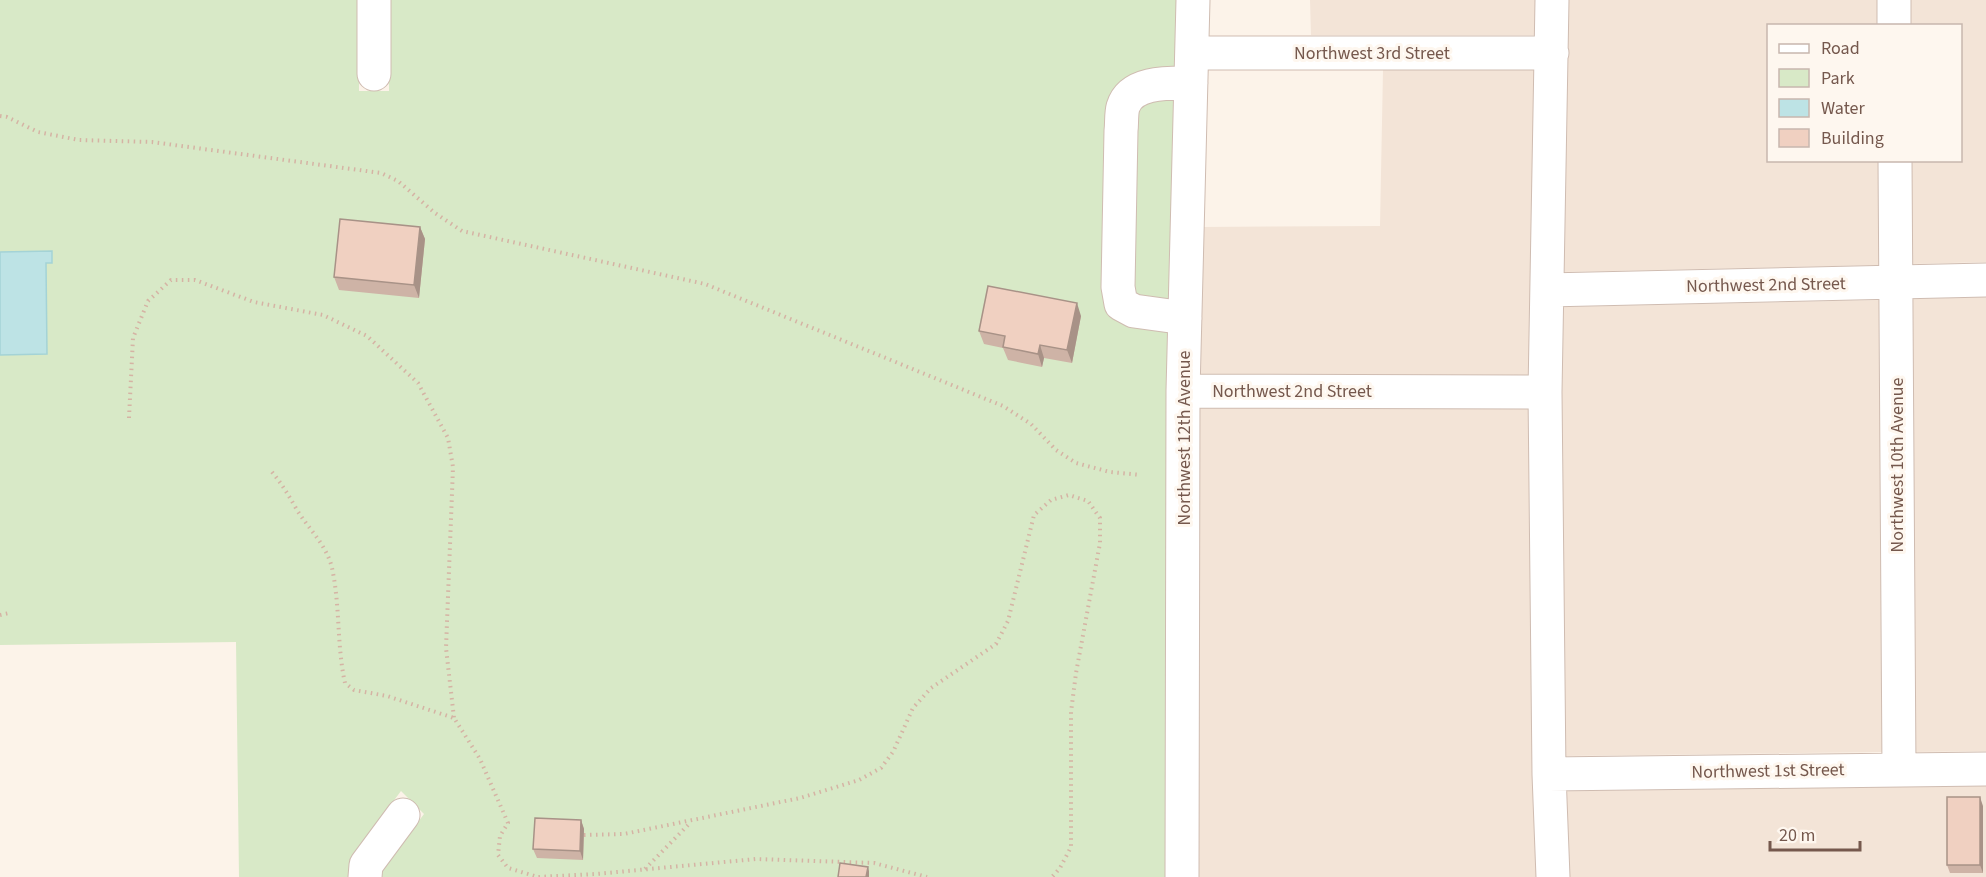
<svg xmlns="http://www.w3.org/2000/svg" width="1986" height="877" viewBox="0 0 1986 877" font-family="'Source Sans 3',sans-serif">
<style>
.residential{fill:#f3e4d7}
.green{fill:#d8e9c7}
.water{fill:#bde3e5;stroke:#a4d3d6;stroke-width:1.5}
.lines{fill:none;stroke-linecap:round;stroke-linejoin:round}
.minor-casing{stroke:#cfbcb1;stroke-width:35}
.path{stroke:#d5b3a4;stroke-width:4;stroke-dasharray:1.5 4.5;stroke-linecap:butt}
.minor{stroke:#fff;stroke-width:33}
.wall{fill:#ceb3a6}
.shaded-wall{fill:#a89287}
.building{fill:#f0d0c1;stroke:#a89287;stroke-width:1.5}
.labels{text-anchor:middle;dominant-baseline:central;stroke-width:6;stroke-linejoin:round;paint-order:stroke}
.street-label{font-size:18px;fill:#75584d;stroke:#fef7ef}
</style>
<rect width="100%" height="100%" fill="#fcf3e9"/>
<path class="residential" d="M1310,0H1537V35H1311Z
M1568,0H1879V25L1768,26V160L1880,161L1881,265L1563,272Z
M1910,0H1986V262L1912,264L1911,161L1960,160V26L1910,25Z
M1383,70H1536L1530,375L1199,374L1202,227L1380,226Z
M1986,297V751L1914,752L1912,299Z
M1881,300L1884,752L1564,756L1560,392L1562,307Z
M1199,408L1530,409L1538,877H1197Z
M1986,786V877H1569L1565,791Z"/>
<path class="green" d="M0,0H359V91H389V0H1177L1166,877H380L381,872L424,814L401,791L354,854L350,877H239L236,642L0,645Z"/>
<path class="water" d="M52,251V263H46L47,354L0,355V252Z"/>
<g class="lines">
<defs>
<path id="minor" d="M374,0V74
M1552,0L1545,392L1549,774L1553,877
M1894,0V26
M1192,53H1552
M1895,160L1899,770
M1547,290L1986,280
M1185,318L1134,311L1121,304L1118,287L1121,131C1122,123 1121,114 1123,107C1131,81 1170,83 1191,83
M1183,391L1545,392
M1549,774L1986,769
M365,877L366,865L403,815
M1182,877L1183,391L1193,0"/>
</defs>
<use href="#minor" class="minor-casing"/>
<path class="path" d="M0,116L7,117L38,132L79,140L152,142L381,173L398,181L435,213L462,231L705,284L1003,406L1031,424L1056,450L1076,463L1110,472L1141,475
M129,418L133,338L148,301L171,280H195L254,302L323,315L367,336L418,383L448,438L453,467L446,648L454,718
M272,472C282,484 289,496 297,510C310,531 329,547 333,573C340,609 337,647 345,683L354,690L387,696L454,718L480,759L508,823L500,836L498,855L508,868L538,877L596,874L756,859L874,863L927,877
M0,615L9,613
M584,835L624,834L800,798L859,780L881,768L893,752L913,708L931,688L996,644L1008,621L1034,515L1051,500L1069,495L1088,501L1100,518V543L1076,673L1071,712V847L1060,868L1052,877
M645,869L690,823"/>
<use href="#minor" class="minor"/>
</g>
<path class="wall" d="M420,227L425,239L419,298L339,290L334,277Z
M1081,316L1072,363L1044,358L1042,367L1008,360L1003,348L984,344L979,331Z
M1983,806V873H1950L1947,865Z
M581,820L584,829L583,860L537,858L533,849Z"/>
<path class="shaded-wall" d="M420,227L425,239L419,298L414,285Z
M1077,303L1081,316L1072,363L1067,350Z
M1040,345L1044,358L1042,367L1038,354Z
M1980,797L1983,806V873L1980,865Z
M581,820L584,829L583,860L580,851Z
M868,867L869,871V877H866Z"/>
<path class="building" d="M340,219L420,227L414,285L334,277Z
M988,286L1077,303L1067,350L1040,345L1038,354L1003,347L1005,336L979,331Z
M1947,797H1980V865H1947Z
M535,818L581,820L580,851L533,849Z
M840,863L868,867L866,877H838Z"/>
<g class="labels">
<g class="street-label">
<text x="1372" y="53">Northwest 3rd Street</text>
<text transform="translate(1766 285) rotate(-1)">Northwest 2nd Street</text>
<text x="1292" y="391">Northwest 2nd Street</text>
<text transform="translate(1184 438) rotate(-90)">Northwest 12th Avenue</text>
<text transform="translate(1897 465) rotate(-90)">Northwest 10th Avenue</text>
<text transform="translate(1768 771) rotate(-1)">Northwest 1st Street</text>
</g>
</g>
<rect x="1767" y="24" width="195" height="138" fill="#fef7ef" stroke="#c7b7ae" stroke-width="1.5"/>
<rect x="1779" y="44" width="30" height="9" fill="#ffffff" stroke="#c7b7ae" stroke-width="1.5"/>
<text x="1821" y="54" font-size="18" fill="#75584d">Road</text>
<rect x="1779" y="69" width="30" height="18" fill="#d8e9c7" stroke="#c7b7ae" stroke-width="1.5"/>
<text x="1821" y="84" font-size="18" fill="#75584d">Park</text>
<rect x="1779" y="99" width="30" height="18" fill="#bde3e5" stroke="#c7b7ae" stroke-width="1.5"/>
<text x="1821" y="114" font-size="18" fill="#75584d">Water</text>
<rect x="1779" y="129" width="30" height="18" fill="#f0d0c1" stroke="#c7b7ae" stroke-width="1.5"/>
<text x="1821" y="144" font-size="18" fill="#75584d">Building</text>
<path d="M1770 841v9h90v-9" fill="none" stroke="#75584d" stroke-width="3"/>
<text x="1779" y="841" font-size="18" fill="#75584d" stroke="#fef7ef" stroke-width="4.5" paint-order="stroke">20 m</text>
</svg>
